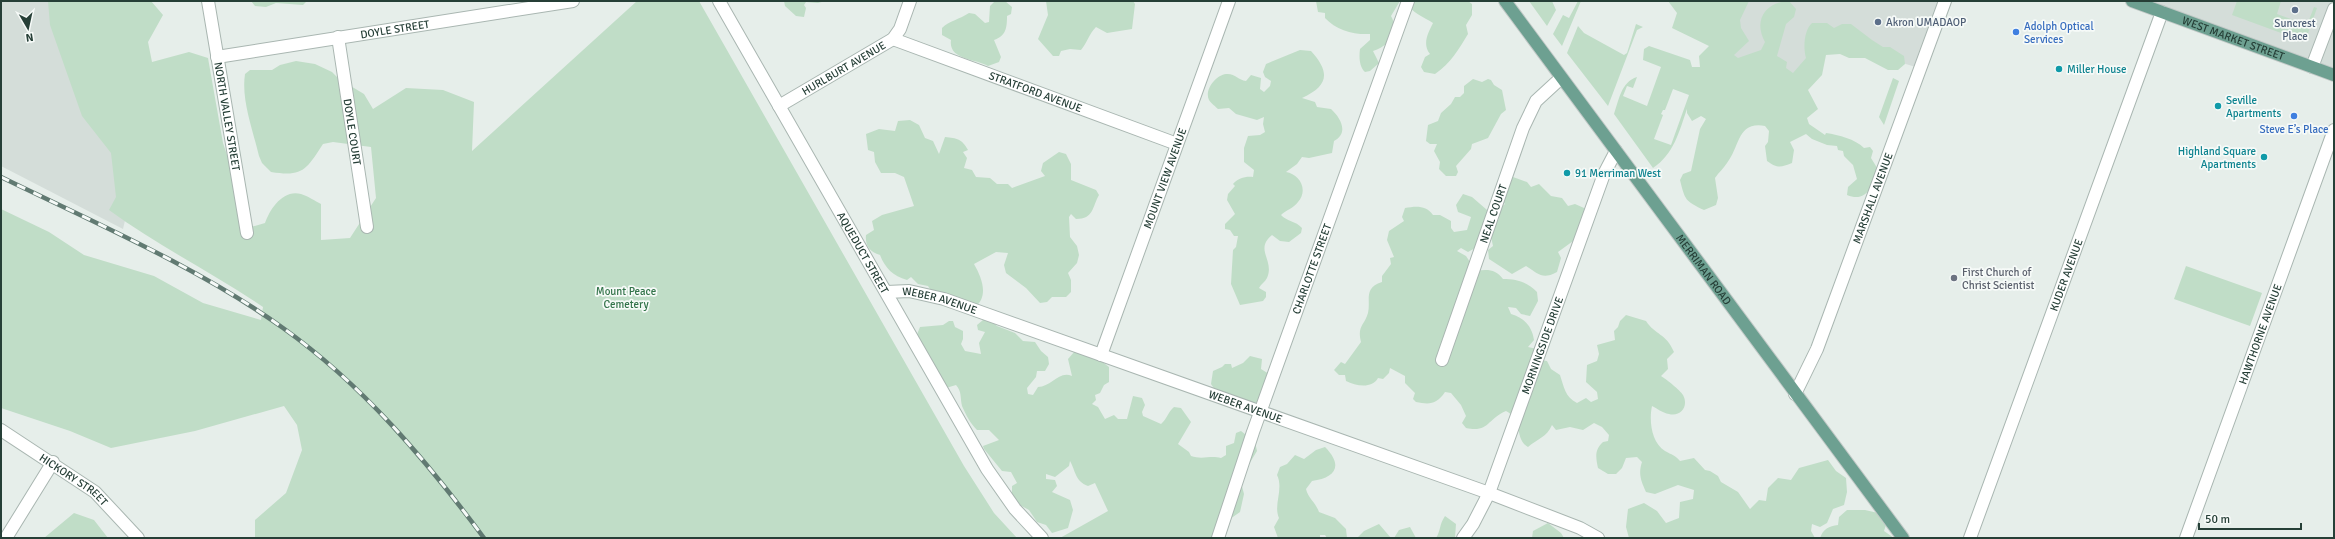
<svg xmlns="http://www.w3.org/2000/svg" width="2335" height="539" viewBox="0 0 2335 539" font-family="Signika,sans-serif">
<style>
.built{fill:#d4ddd9}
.green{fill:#c0ddc7;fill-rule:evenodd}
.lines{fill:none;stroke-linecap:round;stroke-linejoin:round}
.minor-casing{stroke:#a9b6b1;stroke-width:14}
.major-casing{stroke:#c2c9c7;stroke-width:14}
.minor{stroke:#fff;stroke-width:12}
.major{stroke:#6da091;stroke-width:12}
.rail-casing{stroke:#617a72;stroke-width:4.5}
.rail{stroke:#f6faf8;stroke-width:3;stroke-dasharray:9;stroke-linecap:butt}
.service-dot{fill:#5c6f8a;stroke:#f6faf8;stroke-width:1.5}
.shop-dot{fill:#3f7fe0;stroke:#f6faf8;stroke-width:1.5}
.culture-dot{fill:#0f9aa8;stroke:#f6faf8;stroke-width:1.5}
.worship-dot{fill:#6b7280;stroke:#f6faf8;stroke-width:1.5}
.labels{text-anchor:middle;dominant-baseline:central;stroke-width:3.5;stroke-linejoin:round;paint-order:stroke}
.service-label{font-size:11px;fill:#4e5e75;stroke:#f6faf8;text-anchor:start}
.shop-label{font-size:11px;fill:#366cbe;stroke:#f6faf8;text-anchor:start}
.street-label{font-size:11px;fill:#263f37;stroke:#f6faf8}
.culture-label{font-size:11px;fill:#0d838f;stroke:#f6faf8;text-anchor:start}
.worship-label{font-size:11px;fill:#5b616d;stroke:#f6faf8;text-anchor:start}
.park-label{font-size:11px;fill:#327349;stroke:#f6faf8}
</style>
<rect width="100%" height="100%" fill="#e6eeea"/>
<path class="built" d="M1,1H62L148,122L123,229L1,166Z
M1716,1H1943L1919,68L1820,38L1803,89L1721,61Z
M2132,1H2334V75Z"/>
<path class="green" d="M48,1H151L163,15L148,42L152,62L189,52L208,58L223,143L251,227L265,223C270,209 283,189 301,194C308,196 315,201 321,204V240L350,238L376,198L371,147L333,142L323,144C306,170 303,177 271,172L262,163L259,156C253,130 241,100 245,74L250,70H272L280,65L296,61L315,64L332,72L339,79L364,94L373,109L406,88L443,90L474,102L472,151L637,1H699L964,466L994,513L1017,538H255V520L286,493L302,450L297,425L284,406L195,431L111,448L70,431L1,408V209L49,232L84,255L154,276L203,303L261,320L263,307C213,273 158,246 109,210L116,197L111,153L82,116L50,25Z
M251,1H307L303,5L276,3L266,7L255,6Z
M784,1H825L818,3L806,2L804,5L806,8L804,17L796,16L785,6Z
M995,1H1005L1012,7L1011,14L1007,16C1007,28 1006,36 994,40L1001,57L999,62L988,66C976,59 948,60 951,40L942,35V28C949,21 960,19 969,13L975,14L985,23L989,22L990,6Z
M1046,1H1133L1135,4L1132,29L1107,33L1096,27C1089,34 1087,43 1081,50L1070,49L1061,51L1059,56H1053L1038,39L1048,15Z
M1316,1H1400L1391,16C1400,31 1388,47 1373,51L1379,63L1370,71L1365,72C1359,67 1359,56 1360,49L1370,40V34C1354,35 1336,30 1325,18V13L1318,12Z
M1406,1H1468L1472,4V15L1466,25L1468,34C1459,49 1451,63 1435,74L1424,72L1421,67L1425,57L1430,54C1422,44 1428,33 1433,23C1424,17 1411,13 1406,1Z
M1529,1H1552L1556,10L1547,26Z
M1578,1H1581L1562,46L1553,34L1563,15L1569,18Z
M1668,1H1749L1740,20L1741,28L1749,41L1734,55L1738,58L1761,50L1765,42C1753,21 1765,2 1789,1L1796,9L1794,17L1786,24L1777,56L1787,62L1786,68L1793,73L1806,58C1803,48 1804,30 1812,23H1827L1834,28L1842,24H1851L1872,40L1883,47H1890L1904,56L1905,64L1898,70H1888L1865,58H1849L1840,54L1826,55L1822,75L1808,90L1818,109L1807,118L1809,124L1825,135L1826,133C1839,135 1855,139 1864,148L1870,147L1873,151L1871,158L1879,171C1873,186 1866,203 1847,195L1848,187L1857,179L1853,165L1844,156L1843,151L1838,150L1837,146L1827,145L1812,139L1806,134L1790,142L1794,150L1792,163C1780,168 1777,168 1767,161L1765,146L1768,142L1769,131L1765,126C1737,121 1740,147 1727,163C1724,168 1719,172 1715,178L1718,198L1716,205L1704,210C1685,201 1685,200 1680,180L1683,174L1691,171L1700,129L1706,119L1701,116L1692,121L1687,113V109C1679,132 1674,154 1653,168L1614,114C1619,100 1621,82 1637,77L1633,88L1627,86L1623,96L1647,106L1661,67L1643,60L1644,49L1649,46L1690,60L1692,67H1700L1699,56L1709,46L1672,28L1677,13ZM1673,89L1689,95L1671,145L1654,139L1663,115L1661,114L1663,110H1665Z
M2237,1H2281L2277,14L2307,25L2314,7L2317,8L2306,39L2303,41L2232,15Z
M1636,24L1643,27L1637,30L1608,106L1567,53L1578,26L1584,33L1624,55L1627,53Z
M1300,50L1311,51C1331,73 1328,86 1302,98L1315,102L1317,107L1331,109C1341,118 1349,133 1334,141L1332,153L1309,158L1302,157L1297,164L1286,172C1299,174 1309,189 1298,202C1294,208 1286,210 1281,215C1286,221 1296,221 1302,228L1301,233L1289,242L1280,241L1272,235C1254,250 1275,260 1267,278C1265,282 1261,284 1259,288L1266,292V297L1263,301L1240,305L1231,284L1233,250L1236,247L1238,236H1234L1230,230L1225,229V224L1235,214L1227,200L1228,194L1235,186L1233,184C1238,178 1246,176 1253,177L1254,170L1244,162V148L1248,136L1260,135L1265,132L1263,124L1264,117L1257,120L1236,114L1229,108L1218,109C1216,107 1211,103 1209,100C1204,90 1216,75 1226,74C1235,73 1238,80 1246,81L1251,75L1261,78L1260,89L1264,92L1270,86L1271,81L1265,77L1263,72L1266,64Z
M1893,78L1899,81L1884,125L1879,117Z
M1473,79L1482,82L1488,79L1491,80L1494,85L1502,90L1506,110L1501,114L1488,138L1472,144L1471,149L1456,166L1458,172L1456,176H1446L1439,169L1440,162L1434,151L1437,144H1430L1426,141L1428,125L1438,121L1441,113L1451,104L1455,97H1460L1464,93V86Z
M910,120L919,125L925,138L933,141L939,154L945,137C957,138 962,139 968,150L963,152L967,158L964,168L972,170L976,177L990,178L997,184H1008L1012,188L1045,176L1041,171L1043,163L1059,152L1066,154L1071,164V180L1096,190L1099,195C1092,207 1094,219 1076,219L1071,214L1069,217L1070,237L1077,246L1079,255L1077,263L1068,273L1071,280V292L1066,297H1052L1047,302L1040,303L1026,288L1006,273L1004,265L1008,253L996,252L974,264C982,278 989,296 975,307L932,292L928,286L918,284L911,277L907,280C893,276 885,268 880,255C869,252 865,245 866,235L874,230L872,221L882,215L914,206L904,177L895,173H881L875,162L874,152L868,150L866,134L879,129L895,131L898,121Z
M1513,177L1527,182L1531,187L1539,184L1551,196L1562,198L1568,206L1575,204L1584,208L1588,214L1580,236L1558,252L1561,258L1557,272C1542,280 1539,274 1526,266L1512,274L1489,259L1488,250L1493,246L1490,232L1499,219L1500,208L1505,204L1500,198L1508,178Z
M1463,194L1472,197L1494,216L1477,247L1468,252L1461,248L1457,251L1466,256L1476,271C1487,269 1496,269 1503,279C1517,279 1527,282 1537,292L1538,301L1530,316L1521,314L1516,308L1508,307L1511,314C1524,318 1532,326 1534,340L1528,347L1537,349L1541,360L1547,361L1551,369L1560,375C1564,387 1565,397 1577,403L1586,398L1591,402L1598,399L1597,392L1586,382L1587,365L1597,361L1599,354L1597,345L1615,340L1614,331L1618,327L1620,321L1626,315L1646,321C1655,335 1666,333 1674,352L1667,359L1668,369L1661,376C1666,379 1680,390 1683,395C1689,406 1681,417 1669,414C1662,413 1657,408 1652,406C1649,420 1651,442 1665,451C1672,455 1675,455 1680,461L1694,458L1705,470L1710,471L1718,476L1721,482L1738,492L1750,509L1759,500L1766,501L1768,488L1778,478L1791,480L1799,468L1828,460L1836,471L1846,478L1847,492L1844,505L1833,509L1827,523L1820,527L1812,524L1811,531L1815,538H1629L1626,527L1628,509L1644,503L1657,511L1666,523L1679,518L1680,502L1693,499L1694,490L1678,485L1655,494L1646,492C1641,481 1638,474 1642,462L1637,457L1626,458L1622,468L1616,474H1608L1598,468C1596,458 1594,450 1603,442L1608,441L1609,435L1602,427L1594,423L1583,430L1570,427L1556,430L1552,425C1547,437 1537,439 1528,447C1514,439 1524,421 1506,411C1487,419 1489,433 1466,428L1462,423L1466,416L1461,405L1451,393L1445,392C1437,404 1430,405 1416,402L1413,399L1415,393L1405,383V376L1390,368L1389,373L1383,379L1378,378C1372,389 1356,386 1346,381L1345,375H1339L1334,370L1341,362L1345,364L1361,342C1357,326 1364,326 1368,313C1371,300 1363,288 1382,282V276L1391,264L1390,258L1394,257L1387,240L1389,231L1404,221L1402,217L1405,208C1416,206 1426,205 1433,215H1440L1451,221V228L1454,232L1467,230L1471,217L1458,212L1456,205Z
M2186,266L2262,293L2250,326L2174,299Z
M983,320L992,321L997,326L1015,333L1023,341L1035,342L1041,351L1048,357L1049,364L1045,371H1037L1036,377L1027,388L1028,394L1033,395L1038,387C1051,387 1059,370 1072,376L1068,359L1075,351L1096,357L1109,367V382L1104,385L1100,393L1095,395L1096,400L1092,404L1098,407L1105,419L1114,415L1118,419H1127L1133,396L1142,398L1145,405L1142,412L1143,416L1161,424C1167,419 1168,412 1174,407L1181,408L1191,422L1178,444L1189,452L1191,456C1203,460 1210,455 1221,458L1226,455V446L1234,443L1236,433L1241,431L1255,442L1257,451L1240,479L1244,494L1240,512L1230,519L1216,538H1060L1108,511L1095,483L1088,486C1075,481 1076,472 1070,461L1069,466L1055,477L1046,474V479L1055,480L1057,486L1052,492L1070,500L1073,510L1068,528L1052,533L1046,525L1037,522L1029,510L1018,504L1012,497V486L1017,483L1011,472L1002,471L984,449L983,446L999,440L989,430H977C970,423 966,415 962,406C960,397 962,392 956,385L946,388C924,368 906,358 920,327L943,325L949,321H953L955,327L963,331V339L961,344L965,351L981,354L979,343L985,332L978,330L977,325Z
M1250,356L1262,359L1261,369L1269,374L1261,401L1251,404L1215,390L1211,384L1213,371L1222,367L1225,364H1231L1232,368L1243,363Z
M1325,447C1344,466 1335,478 1312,481L1306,489C1308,498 1316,503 1319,512L1335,518L1346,529L1347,538H1327L1325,535H1320V538H1278L1274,527L1279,518C1273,505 1284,489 1277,475L1280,467L1287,464L1295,455L1304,459L1316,450Z
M1847,510H1865L1878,513L1886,525L1884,531L1894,538H1820C1823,529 1829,526 1838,525L1839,517Z
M74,513L94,520L108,538H44Z
M1445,516L1456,524L1455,538H1436C1441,530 1439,525 1445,516Z
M1548,523L1561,533L1564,538H1532L1533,531Z
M1379,524L1391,538H1357L1364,531Z
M1410,527L1416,538H1394L1399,530Z"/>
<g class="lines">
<defs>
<g id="minor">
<path id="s1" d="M208,1L247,233"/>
<path id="s2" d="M719,1L987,469L1015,509L1042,538"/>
<path id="s3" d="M338,37L367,227"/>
<path id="s4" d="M893,39L1177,144"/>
<path id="s5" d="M217,57L573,1"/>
<path d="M2312,67L2334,9"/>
<path id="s6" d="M779,106L893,39L900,29L910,1"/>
<path id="s7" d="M887,292L909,291L944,299L1489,493L1580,528L1598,538"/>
<path id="s8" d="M1101,355L1229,1"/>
<path id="s9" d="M1442,360L1523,128L1536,101L1561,78"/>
<path id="s10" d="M1795,394L1817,349L1945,1"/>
<path id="s11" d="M1,430L95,492L138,538"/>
<path d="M6,538L53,462"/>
<path id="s12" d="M1218,538L1253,432L1408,1"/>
<path id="s13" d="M1463,538L1473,524L1489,493L1604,174L1616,151"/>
<path id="s14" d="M1970,538L2162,12"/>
<path id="s15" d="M2186,538L2334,130"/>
</g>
<g id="major">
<path id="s16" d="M1505,1L1903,538"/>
<path id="s17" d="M2132,1L2334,75"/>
</g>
</defs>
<use href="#minor" class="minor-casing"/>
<use href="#major" class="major-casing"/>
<use href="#minor" class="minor"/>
<use href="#major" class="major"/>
<defs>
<path id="rail" d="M1,177C93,222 200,268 283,328C363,385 426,460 484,538"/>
</defs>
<use href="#rail" class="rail-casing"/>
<use href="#rail" class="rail"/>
</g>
<g class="service-dot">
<circle cx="2295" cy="10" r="4"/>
<circle cx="1878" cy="22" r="4"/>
</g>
<g class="shop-dot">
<circle cx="2016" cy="32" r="4"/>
<circle cx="2294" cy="116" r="4"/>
</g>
<g class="culture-dot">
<circle cx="2059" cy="69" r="4"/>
<circle cx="2218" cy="106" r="4"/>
<circle cx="2264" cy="157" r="4"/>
<circle cx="1567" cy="173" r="4"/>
</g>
<circle class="worship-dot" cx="1954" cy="278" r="4"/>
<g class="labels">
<g class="service-label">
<text x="1886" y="22">Akron UMADAOP</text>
<text x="2295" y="23" text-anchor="middle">Suncrest<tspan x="2295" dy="13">Place</tspan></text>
</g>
<g class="shop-label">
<text x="2024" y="26">Adolph Optical<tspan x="2024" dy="13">Services</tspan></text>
<text x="2294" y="129" text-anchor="middle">Steve E’s Place</text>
</g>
<g class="street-label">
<text stroke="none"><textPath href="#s5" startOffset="180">DOYLE STREET</textPath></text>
<text stroke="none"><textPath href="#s17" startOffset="108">WEST MARKET STREET</textPath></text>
<text stroke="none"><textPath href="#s6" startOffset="75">HURLBURT AVENUE</textPath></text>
<text stroke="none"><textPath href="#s4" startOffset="152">STRATFORD AVENUE</textPath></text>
<text stroke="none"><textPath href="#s1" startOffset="117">NORTH VALLEY STREET</textPath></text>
<text stroke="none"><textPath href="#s3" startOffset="96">DOYLE COURT</textPath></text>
<text stroke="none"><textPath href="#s8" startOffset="188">MOUNT VIEW AVENUE</textPath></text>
<text stroke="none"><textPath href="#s10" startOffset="211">MARSHALL AVENUE</textPath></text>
<text stroke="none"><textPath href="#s9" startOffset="155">NEAL COURT</textPath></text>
<text stroke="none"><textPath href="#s2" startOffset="290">AQUEDUCT STREET</textPath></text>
<text stroke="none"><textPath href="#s12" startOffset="285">CHARLOTTE STREET</textPath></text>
<text stroke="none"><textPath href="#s16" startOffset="334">MERRIMAN ROAD</textPath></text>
<text stroke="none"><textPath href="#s14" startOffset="280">KUDER AVENUE</textPath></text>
<text stroke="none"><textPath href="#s7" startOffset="54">WEBER AVENUE</textPath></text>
<text stroke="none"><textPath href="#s15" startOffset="217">HAWTHORNE AVENUE</textPath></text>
<text stroke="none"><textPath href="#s13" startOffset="209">MORNINGSIDE DRIVE</textPath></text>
<text stroke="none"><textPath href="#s7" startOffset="378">WEBER AVENUE</textPath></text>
<text stroke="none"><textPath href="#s11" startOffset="88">HICKORY STREET</textPath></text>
</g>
<g class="culture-label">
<text x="2067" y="69">Miller House</text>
<text x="2226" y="100">Seville<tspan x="2226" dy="13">Apartments</tspan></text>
<text x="2256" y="151" text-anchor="end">Highland Square<tspan x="2256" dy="13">Apartments</tspan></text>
<text x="1575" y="173">91 Merriman West</text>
</g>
<g class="worship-label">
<text x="1962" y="272">First Church of<tspan x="1962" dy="13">Christ Scientist</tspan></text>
</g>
<g class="park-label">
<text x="626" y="291">Mount Peace<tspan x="626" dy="13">Cemetery</tspan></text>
</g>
</g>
<rect width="2335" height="539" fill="none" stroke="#263f37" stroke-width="4"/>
<g transform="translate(28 28) rotate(171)" stroke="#f6faf8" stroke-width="3" paint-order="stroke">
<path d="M0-3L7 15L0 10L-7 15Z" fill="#263f37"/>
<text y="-6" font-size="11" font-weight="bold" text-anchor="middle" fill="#263f37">N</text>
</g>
<path d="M2199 523v6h102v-6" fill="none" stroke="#263f37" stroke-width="2"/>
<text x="2205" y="523" font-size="12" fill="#263f37" stroke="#f6faf8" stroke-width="3" paint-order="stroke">50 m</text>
</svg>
